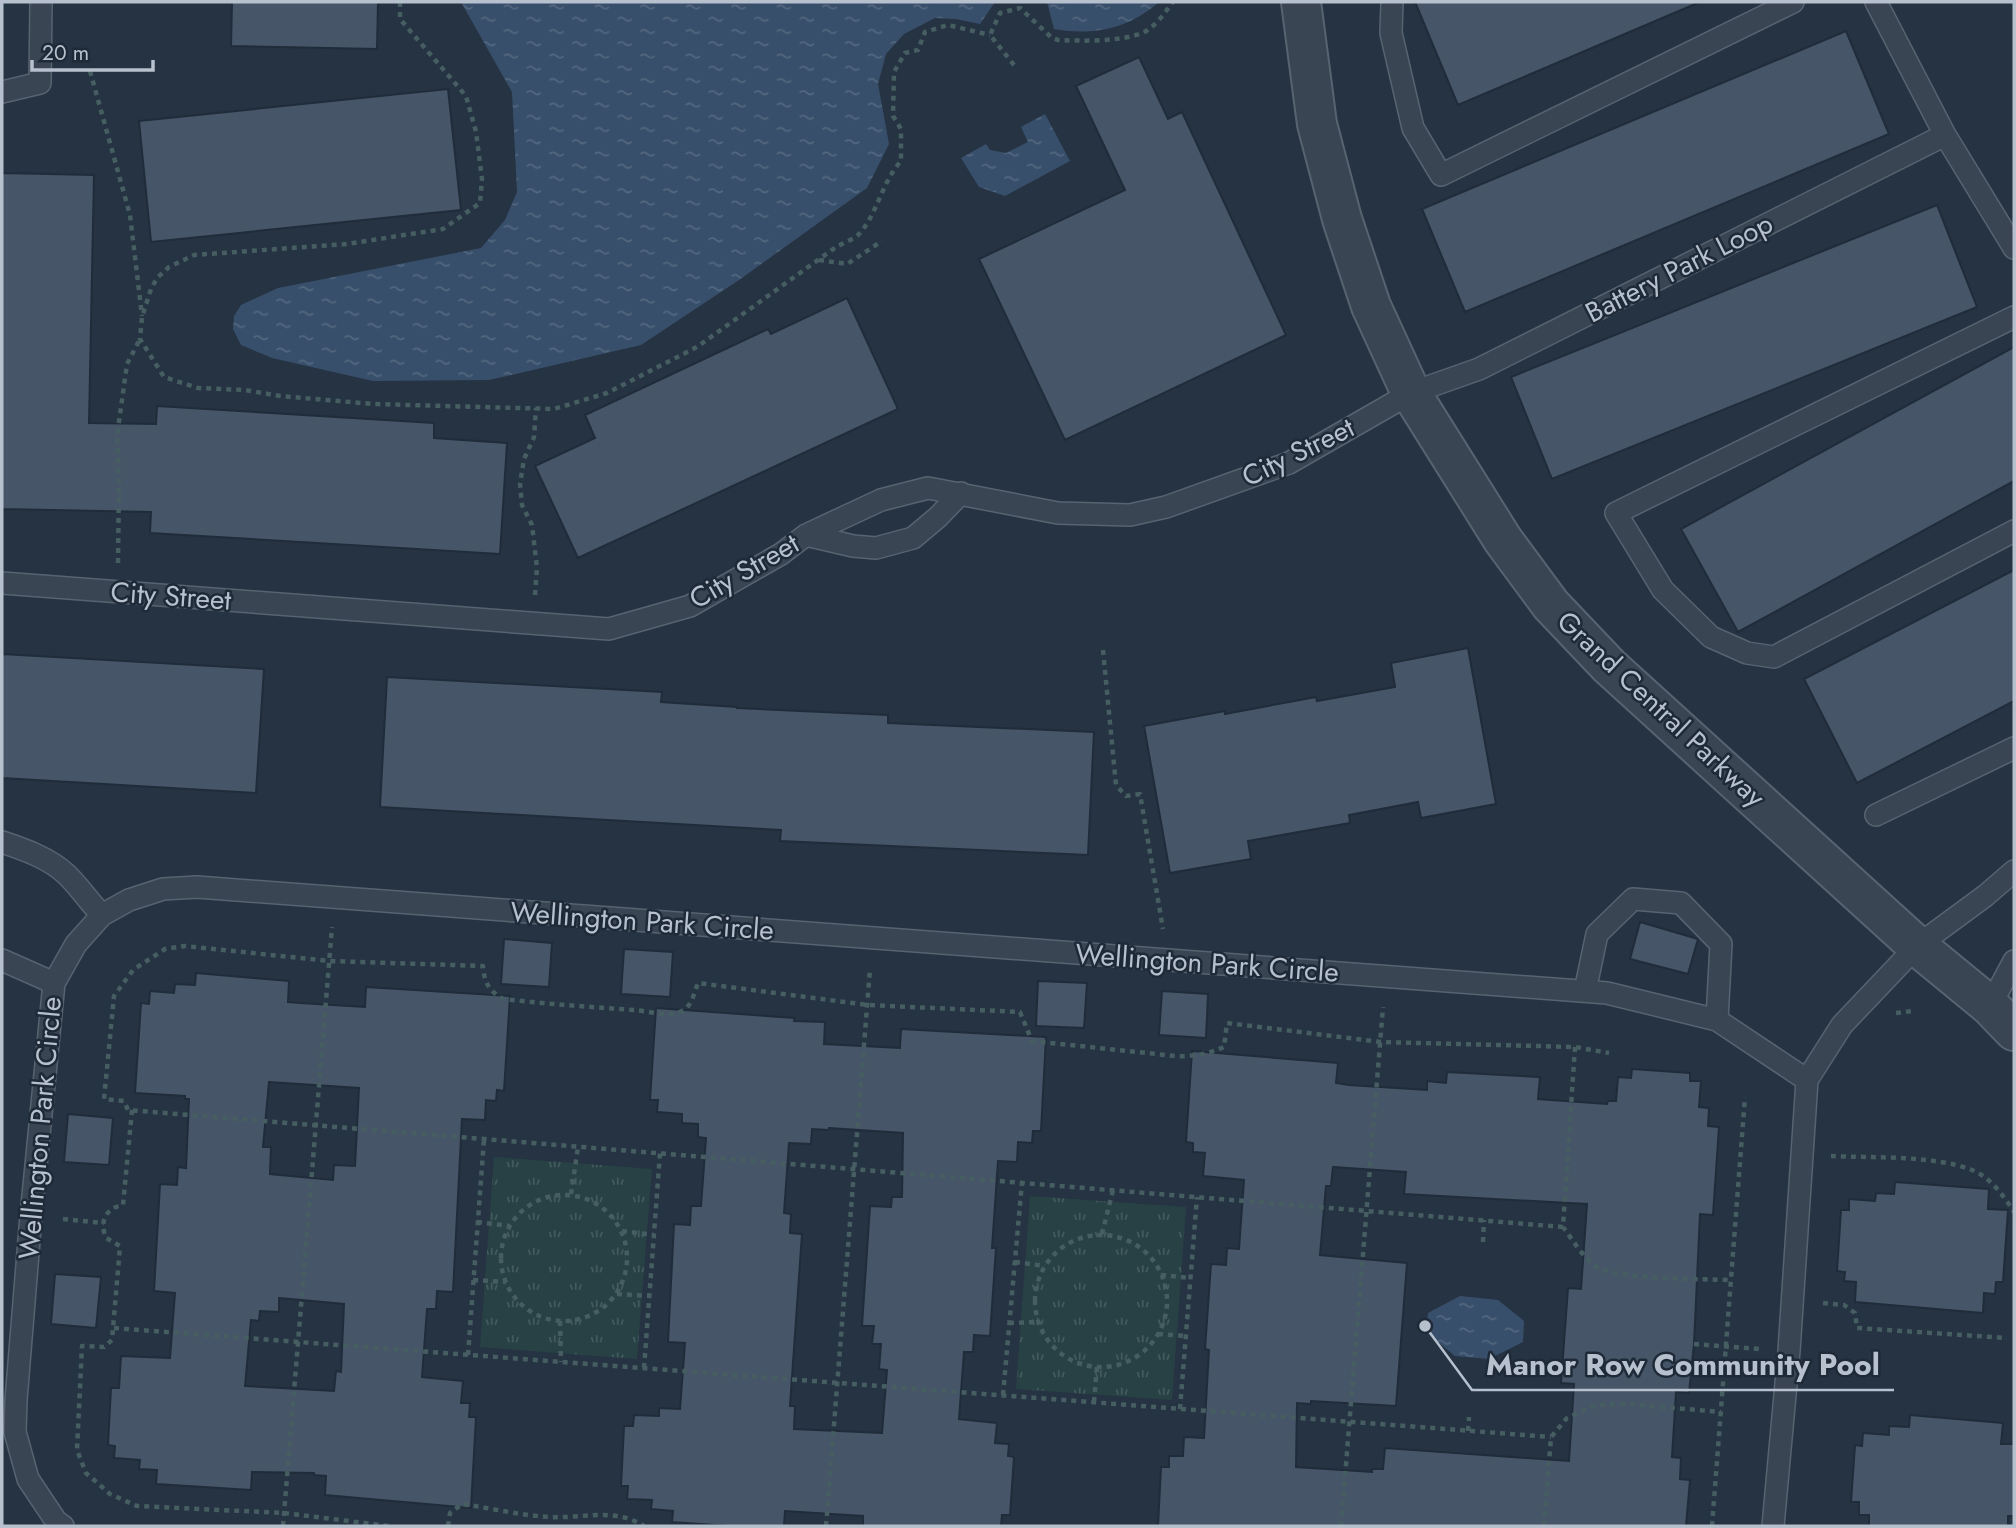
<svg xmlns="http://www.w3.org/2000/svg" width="2016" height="1528" viewBox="0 0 2016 1528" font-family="Jost,sans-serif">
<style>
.park{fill:url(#park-tufts)}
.water{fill:url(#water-ripples)}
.building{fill:#465567;stroke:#202c3a;stroke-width:2;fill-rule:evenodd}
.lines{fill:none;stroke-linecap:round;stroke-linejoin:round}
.service-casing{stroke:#586370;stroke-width:24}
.minor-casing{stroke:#586370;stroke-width:42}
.path{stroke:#465e61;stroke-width:4.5;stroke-dasharray:5 5;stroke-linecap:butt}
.service{stroke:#3a4553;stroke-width:21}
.minor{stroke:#3a4553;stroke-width:38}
.labels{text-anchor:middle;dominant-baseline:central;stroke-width:5;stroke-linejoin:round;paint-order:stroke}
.street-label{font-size:28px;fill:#b7c0cd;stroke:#1e2a38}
.leader{fill:none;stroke:#b7c0cd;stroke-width:2.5}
.callout-dot{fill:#b7c0cd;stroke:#1e2a38;stroke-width:2.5}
.callout-label{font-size:30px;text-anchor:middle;font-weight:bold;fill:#b7c0cd;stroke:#1e2a38;stroke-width:5;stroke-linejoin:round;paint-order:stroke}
</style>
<defs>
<pattern id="park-tufts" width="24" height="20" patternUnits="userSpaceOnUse" patternTransform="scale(1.75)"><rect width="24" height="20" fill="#274144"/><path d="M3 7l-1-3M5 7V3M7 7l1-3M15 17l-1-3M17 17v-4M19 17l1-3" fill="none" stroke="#445b5e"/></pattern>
<pattern id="water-ripples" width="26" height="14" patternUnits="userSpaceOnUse" patternTransform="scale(1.75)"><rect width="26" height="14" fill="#384f6b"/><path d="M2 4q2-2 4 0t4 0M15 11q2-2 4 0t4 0" fill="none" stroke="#53677f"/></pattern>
</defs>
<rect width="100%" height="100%" fill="#253343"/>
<path class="park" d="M494,1157L652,1169L637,1359L480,1347Z
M1030,1196L1186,1207L1172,1400L1016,1389Z"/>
<path class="water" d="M461,2H995L980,24L956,19L935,18L904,34L886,54L878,84L889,144L867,188L739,280L641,345L489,380L373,381L272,358L241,345L233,329L234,316L241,305L278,288L481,248L505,220L517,192L512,92Z
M1047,2H1159C1128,29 1094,36 1054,29Z
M1045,114L1070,161L1005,196L979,187L961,158L986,144L990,150L1006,153L1028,142L1021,127Z
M1460,1296L1498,1300L1524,1321L1523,1342L1489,1359L1455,1356L1426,1332L1428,1313Z"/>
<path class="building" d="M232,2H378L377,49L231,46Z
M1415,2H1700L1458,105Z
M1846,31L1889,134L1465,312L1422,209Z
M1139,57L1168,119L1182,112L1286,335L1065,440L979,259L1125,190L1076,86Z
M448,89L461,210L151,242L139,121Z
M2,173L94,175L89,423L156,424L157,406L434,423V438L507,443L500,554L150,533L151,512L2,509Z
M1937,205L1977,307L1552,479L1511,377Z
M847,298L898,409L578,558L535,466L595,438L585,415L768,329L771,334Z
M2014,347V481L1738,632L1681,529Z
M2014,570V701L1857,783L1804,679Z
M1468,648L1496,804L1421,818L1418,802L1349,815L1350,823L1248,841L1251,859L1170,873L1144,726L1225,711V714L1316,697L1317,701L1395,687L1391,663Z
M2,654L264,669L256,793L2,778Z
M387,677L662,692L661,702L737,707V708L888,715V723L1094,732L1088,855L780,841L781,830L380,807Z
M1640,922L1698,939L1688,974L1630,959Z
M504,939L552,943L549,987L501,984Z
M624,949L673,952L670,997L621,994Z
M196,973L289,981L288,1002L300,1003L365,1007L366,987L510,996L504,1091L497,1090L496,1101L486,1100L485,1120L462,1119L453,1292L437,1291L436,1309H427L422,1377L463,1381L461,1403H470L469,1417H476L471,1508L325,1495L326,1476L314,1475V1473L252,1472L251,1490L156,1484L157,1470L139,1469L140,1460L114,1458L115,1446L108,1445L111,1388H119L121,1356L170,1358L175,1293L154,1291L160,1184L177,1185L178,1167L186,1168L189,1099H185V1096L135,1093L141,1003L149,1004L150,991L174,993L175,984L195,985ZM269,1082L359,1088L355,1166L334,1165L333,1180L270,1174L271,1147H263ZM279,1298L344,1304L341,1372L336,1371L334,1391L245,1386L251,1320L259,1321L260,1311L279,1312Z
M1038,981L1087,983L1084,1028L1036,1026Z
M1162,991L1208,994L1206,1038L1159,1035Z
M656,1008L795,1018L794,1021L825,1022L824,1044L900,1048L901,1029L1046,1037L1041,1131H1033L1032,1143L1018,1142L1017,1162L998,1161L992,1248H996L990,1336L974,1335L973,1352H964L959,1419L997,1423L995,1443L1009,1444L1008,1456L1014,1457L1010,1515H1002L1001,1526H863V1516L785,1511L784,1526H729L672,1522L673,1511L651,1509L652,1500L627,1499L628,1486H621L624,1426H633L634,1415L659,1416V1408L680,1409L685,1343L668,1342L674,1224L690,1225L691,1206H701L706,1138L698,1137V1124L682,1123V1114L657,1112L658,1100H650ZM829,1128L903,1133L902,1197H892L891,1207L870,1206L862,1326H874L872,1344H881L879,1369L887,1370L882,1433L794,1429L795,1406H790L802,1234L790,1233L791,1214L784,1213L789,1143L811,1144L812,1129L829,1130Z
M1192,1051L1338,1063L1336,1083L1349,1085L1427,1090V1081L1446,1083L1447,1072L1540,1077L1538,1099L1607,1104L1608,1101H1616L1618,1077L1631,1078L1632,1069L1690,1073V1081H1701L1699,1107L1709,1108L1708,1126L1719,1127L1713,1215L1700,1214L1694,1344L1689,1393L1676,1392L1672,1457L1681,1458L1680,1479L1690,1480L1686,1526H1158L1161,1467H1169V1456H1183L1184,1437L1204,1438L1209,1350L1205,1349L1211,1264L1226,1265L1227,1248L1239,1249L1244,1180L1203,1176L1205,1153L1193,1152V1143L1186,1142ZM1333,1167L1406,1172L1404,1194L1587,1204L1581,1289L1568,1288L1561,1383L1574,1384L1569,1461L1385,1448L1383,1469H1372V1472L1296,1467L1297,1403L1311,1404V1401L1396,1406L1407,1263L1320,1255L1326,1186H1331Z
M68,1114L113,1118L109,1165L64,1162Z
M1895,1182L1989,1189L1988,1209L2008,1210L2003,1282H1996L1995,1294L1984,1293L1983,1313L1855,1302L1856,1282L1844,1281L1845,1272L1837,1271L1841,1210H1849V1199L1875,1201L1876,1193L1894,1194Z
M55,1274L101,1277L96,1328L51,1324Z
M1910,1415L2003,1423L2001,1444H2014V1516H2008V1526H1869V1515H1859V1502H1851L1855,1445L1862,1446L1863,1433L1889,1435V1426L1909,1427Z"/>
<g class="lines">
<defs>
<path id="service" d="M1392,2L1391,33L1413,128L1441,175L1793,2
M1876,2L1945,135L2014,248
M2,92L40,83L41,2
M2014,317L1616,513L1663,590L1711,637L1747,653L1774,657L2014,531
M806,535L853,546L876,548L913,538L938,517L961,493
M2,583L609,629L690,606L781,554L806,535L881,500L928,488L1058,513L1130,515L1166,507L1289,463L1411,393L1479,369L1945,135
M1876,815L2014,748
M2,842C23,849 49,858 66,874C79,886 89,902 102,915
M2,960L54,983
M1585,991L1597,934L1633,899L1681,903L1721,944L1717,1020
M1990,1006L2014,961
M63,1526L56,1521L28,1479L15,1432L16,1400L31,1216L54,983L76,944L102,915L129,900L163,889L197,887L1607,993L1717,1020L1807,1080
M1773,1526L1789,1351L1807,1080L1842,1025L1917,946L1985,896L2014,871"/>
<path id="minor" d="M1301,2L1317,124L1342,219L1371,306L1411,393L1503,540L1551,605L1609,666L1917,946L1990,1006L2014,1031"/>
</defs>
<use href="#service" class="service-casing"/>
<use href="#minor" class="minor-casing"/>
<path class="path" d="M400,2V19L466,96L476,132L482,179L480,203L443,229L347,244L194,255L169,267L157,278L151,289L142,317L140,339L164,377L198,388L245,390L280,396L373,404L554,409L607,393L697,347L836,247C843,243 855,239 860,233C878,212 882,182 901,161V129L893,116L894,72L905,53L918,50L925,32L948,25L990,35
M1014,65L990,35L1000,13L1020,8L1052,38L1058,40C1082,41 1119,42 1142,33C1155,28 1165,12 1173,2
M90,71L130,215L142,316
M819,260L847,264L882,241
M118,563L119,480L117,436L127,364L140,339
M535,595L537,568L532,525L522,505L520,484L524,459L534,437L536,408
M1103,650L1116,785L1126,796L1140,794L1163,929
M1896,1013L1913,1011
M1575,1047L1563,1227C1573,1240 1584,1260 1599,1268C1619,1279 1704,1279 1731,1280
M132,1110L123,1205C106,1208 99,1221 106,1238L120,1246L112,1340L104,1347L82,1346L77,1450L86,1473L110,1494L137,1506L284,1513L389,1526
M1831,1156C1873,1158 1934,1155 1972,1170C1990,1177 2004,1196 2014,1212
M571,1194L578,1147
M501 1258a63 63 0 1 1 126 0a63 63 0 1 1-126 0Z
M63,1219L104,1223
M477,1222L510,1226
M1563,1227L128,1110L124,1101L104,1099L114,996L133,970L165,949L185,946L329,961L483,966C484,982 489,991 503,999C547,1004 590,1007 634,1010C649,1011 669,1018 682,1011C692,1006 694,993 698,983L868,1005L1020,1012L1032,1041L1175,1056C1192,1057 1209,1054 1224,1047L1227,1023L1381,1042L1575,1047L1609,1053
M622,1231L654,1235
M1102,1234L1113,1190
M1035 1301a66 66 0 1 1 132 0a66 66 0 1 1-132 0Z
M1483,1242L1484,1220
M1015,1262L1045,1266
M1161,1275L1191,1278
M473,1280L506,1282
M617,1294L650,1296
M1823,1303L1844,1305L1855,1313L1857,1328L2007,1338
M560,1321L561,1362
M1009,1323L1038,1322
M114,1328L1551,1437
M1158,1334L1186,1336
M1694,1344L1759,1349
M468,1355L484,1139
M644,1368L660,1153
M1003,1395L1022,1182
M1094,1402L1097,1366
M1180,1409L1197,1197
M1468,1431L1469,1417
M283,1526L332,927
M448,1526L450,1513L462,1504C490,1508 519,1515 548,1517C581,1519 615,1507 644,1526
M826,1526L870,969
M1341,1526L1383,1007
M1544,1526L1551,1437L1567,1418L1596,1405L1627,1404L1721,1412
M1712,1526L1745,1097"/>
<use href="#service" class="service"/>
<use href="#minor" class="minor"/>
</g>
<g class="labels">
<g class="street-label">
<text transform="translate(1679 268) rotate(-27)">Battery Park Loop</text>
<text transform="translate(1298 452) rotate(-26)">City Street</text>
<text transform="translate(744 571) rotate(-30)">City Street</text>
<text transform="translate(171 596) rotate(4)">City Street</text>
<text transform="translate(1661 709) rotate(43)">Grand Central Parkway</text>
<text transform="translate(642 921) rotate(4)">Wellington Park Circle</text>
<text transform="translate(1207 963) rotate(4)">Wellington Park Circle</text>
<text transform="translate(40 1128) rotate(-85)">Wellington Park Circle</text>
</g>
</g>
<path class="leader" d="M1425 1326L1472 1390H1894"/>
<circle class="callout-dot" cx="1425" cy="1326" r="7"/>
<g class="callout-label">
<text x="1683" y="1375">Manor Row Community Pool</text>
</g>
<rect width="2016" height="1528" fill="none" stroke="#b7c0cd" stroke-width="7"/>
<path d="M32 60v10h121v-10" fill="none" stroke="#b7c0cd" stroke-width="3.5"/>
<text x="42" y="60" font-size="21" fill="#b7c0cd" stroke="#1e2a38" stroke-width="5" paint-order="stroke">20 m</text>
</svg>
